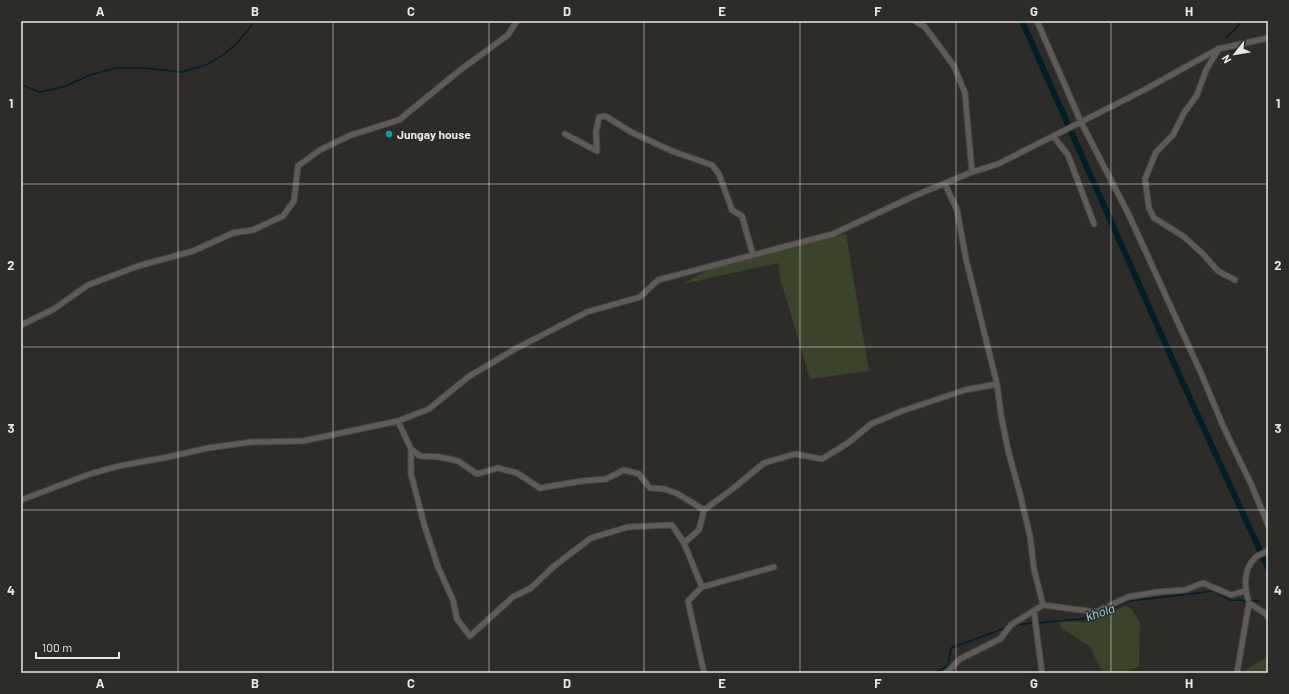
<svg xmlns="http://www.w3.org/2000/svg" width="1289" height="694" viewBox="0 0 1289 694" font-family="Barlow,sans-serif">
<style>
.green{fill:#3b442b}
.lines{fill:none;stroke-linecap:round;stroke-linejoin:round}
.stream{stroke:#021e26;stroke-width:1.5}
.canal{stroke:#021e26;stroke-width:6}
.street-casing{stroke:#494745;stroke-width:7}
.street{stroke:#5e5b59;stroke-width:5}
.grid{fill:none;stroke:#e9e7e6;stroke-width:1;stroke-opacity:0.55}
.culture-dot{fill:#0f9aa8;stroke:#2e2c29;stroke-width:1.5}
.labels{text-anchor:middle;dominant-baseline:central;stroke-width:3;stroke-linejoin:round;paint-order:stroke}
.poi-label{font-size:12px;font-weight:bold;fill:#e9e7e6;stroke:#2e2c29;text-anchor:start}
.water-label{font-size:13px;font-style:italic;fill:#93d8f0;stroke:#2e2c29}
.neatline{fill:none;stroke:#e9e7e6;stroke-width:1.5}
.grid-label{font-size:13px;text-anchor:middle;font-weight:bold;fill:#e9e7e6}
</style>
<rect width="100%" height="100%" fill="#2e2c29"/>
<path class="green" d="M846,234L869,371L810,379L780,278L778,263L683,284L710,269Z
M1125,606L1132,610L1140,623L1139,666L1122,673H1103L1090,647L1060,627V622H1092Z
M1268,657V673H1240Z"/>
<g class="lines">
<path class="stream" d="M1226,38L1238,26L1240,21
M21,84L31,89L40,92L66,86L90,75L116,68H144L182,72L208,64L223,55L237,43L255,21
M1037,623L1089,618L1129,601L1215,591L1230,600L1259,601
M1015,625L1033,623
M934,673L948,666L951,648L1008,627"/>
<path class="canal" d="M1022,21L1177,370L1268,568"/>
<defs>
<path id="street" d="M915,21L925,27L954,66L965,93L972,172
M1037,21L1081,122L1129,215L1201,373L1224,428L1252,486L1268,525
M1218,50L1206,70L1197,95L1184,113L1173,135L1156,152L1145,179L1149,208L1154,218L1183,236L1202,253L1218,271L1235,280
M565,134L597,151L596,132L599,117L605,116L633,133L672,151L712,165L719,174L732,210L742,216L753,255
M1053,136L1068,155L1094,224
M945,184L957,210L966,259L997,384L1001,415L1008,450L1020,494L1030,536L1034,569L1043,605L1011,625L1000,639L960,659L946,673
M21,325L54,309L88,285L138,266L193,251L233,233L253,230L283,216L294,201L298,166L320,150L351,135L399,120L459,71L508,35L517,21
M398,421L411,449L420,456L440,457L458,461L477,474L498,468L517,473L540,488L582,481L606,479L624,470L639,474L650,488L665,489L678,494L704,510L735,487L764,463L795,454L822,459L848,443L871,424L902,411L965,390L997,384
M411,449V474L424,524L438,567L453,600L457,619L470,636L513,597L531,588L553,567L591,538L628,527L672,525L684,543
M21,500L90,474L119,466L168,457L208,448L251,442L303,441L398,421L429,409L468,377L515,349L587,312L640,297L658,280L833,234L914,196L972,172L998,164L1144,90L1218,49L1268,38
M702,587L774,567
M1248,599C1244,586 1244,569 1254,559C1257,555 1264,553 1268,551
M1043,605L1096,612L1128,597L1157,592L1185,590L1203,583L1231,595L1245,591
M1034,611L1042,673
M704,673L688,601L702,587L684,543L699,530L704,510
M1237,673L1249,603L1266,614L1268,617"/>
</defs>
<use href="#street" class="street-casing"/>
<use href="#street" class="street"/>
</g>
<path class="grid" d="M178,21V673M333,21V673M489,21V673M644,21V673M800,21V673M956,21V673M1111,21V673M21,184H1268M21,347H1268M21,510H1268"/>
<circle class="culture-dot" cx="389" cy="134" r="4"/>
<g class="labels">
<g class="poi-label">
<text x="397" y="134">Jungay house</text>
</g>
<g class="water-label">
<text transform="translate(1100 612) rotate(-19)">khola</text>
</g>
</g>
<rect width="1289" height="694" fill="none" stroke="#2e2c29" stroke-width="44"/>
<g transform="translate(1235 54) rotate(239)" stroke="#2e2c29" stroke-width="3" paint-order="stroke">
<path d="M0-3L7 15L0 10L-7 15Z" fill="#e9e7e6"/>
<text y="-6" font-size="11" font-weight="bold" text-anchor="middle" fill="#e9e7e6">N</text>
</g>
<path d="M36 652v6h83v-6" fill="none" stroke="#e9e7e6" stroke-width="2"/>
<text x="42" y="652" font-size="12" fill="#e9e7e6" stroke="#2e2c29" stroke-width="3" paint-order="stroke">100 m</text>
<rect x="22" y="22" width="1245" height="650" class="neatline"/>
<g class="grid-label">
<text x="100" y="16">A</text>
<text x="255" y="16">B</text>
<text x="411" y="16">C</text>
<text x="567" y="16">D</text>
<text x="722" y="16">E</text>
<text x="878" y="16">F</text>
<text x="1034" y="16">G</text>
<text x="1189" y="16">H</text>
<text x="11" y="108">1</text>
<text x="1278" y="108">1</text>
<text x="11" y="270">2</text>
<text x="1278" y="270">2</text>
<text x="11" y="433">3</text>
<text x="1278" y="433">3</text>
<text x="11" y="595">4</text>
<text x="1278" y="595">4</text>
<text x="100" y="688">A</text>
<text x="255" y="688">B</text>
<text x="411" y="688">C</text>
<text x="567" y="688">D</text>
<text x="722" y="688">E</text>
<text x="878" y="688">F</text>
<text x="1034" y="688">G</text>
<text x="1189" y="688">H</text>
</g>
</svg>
